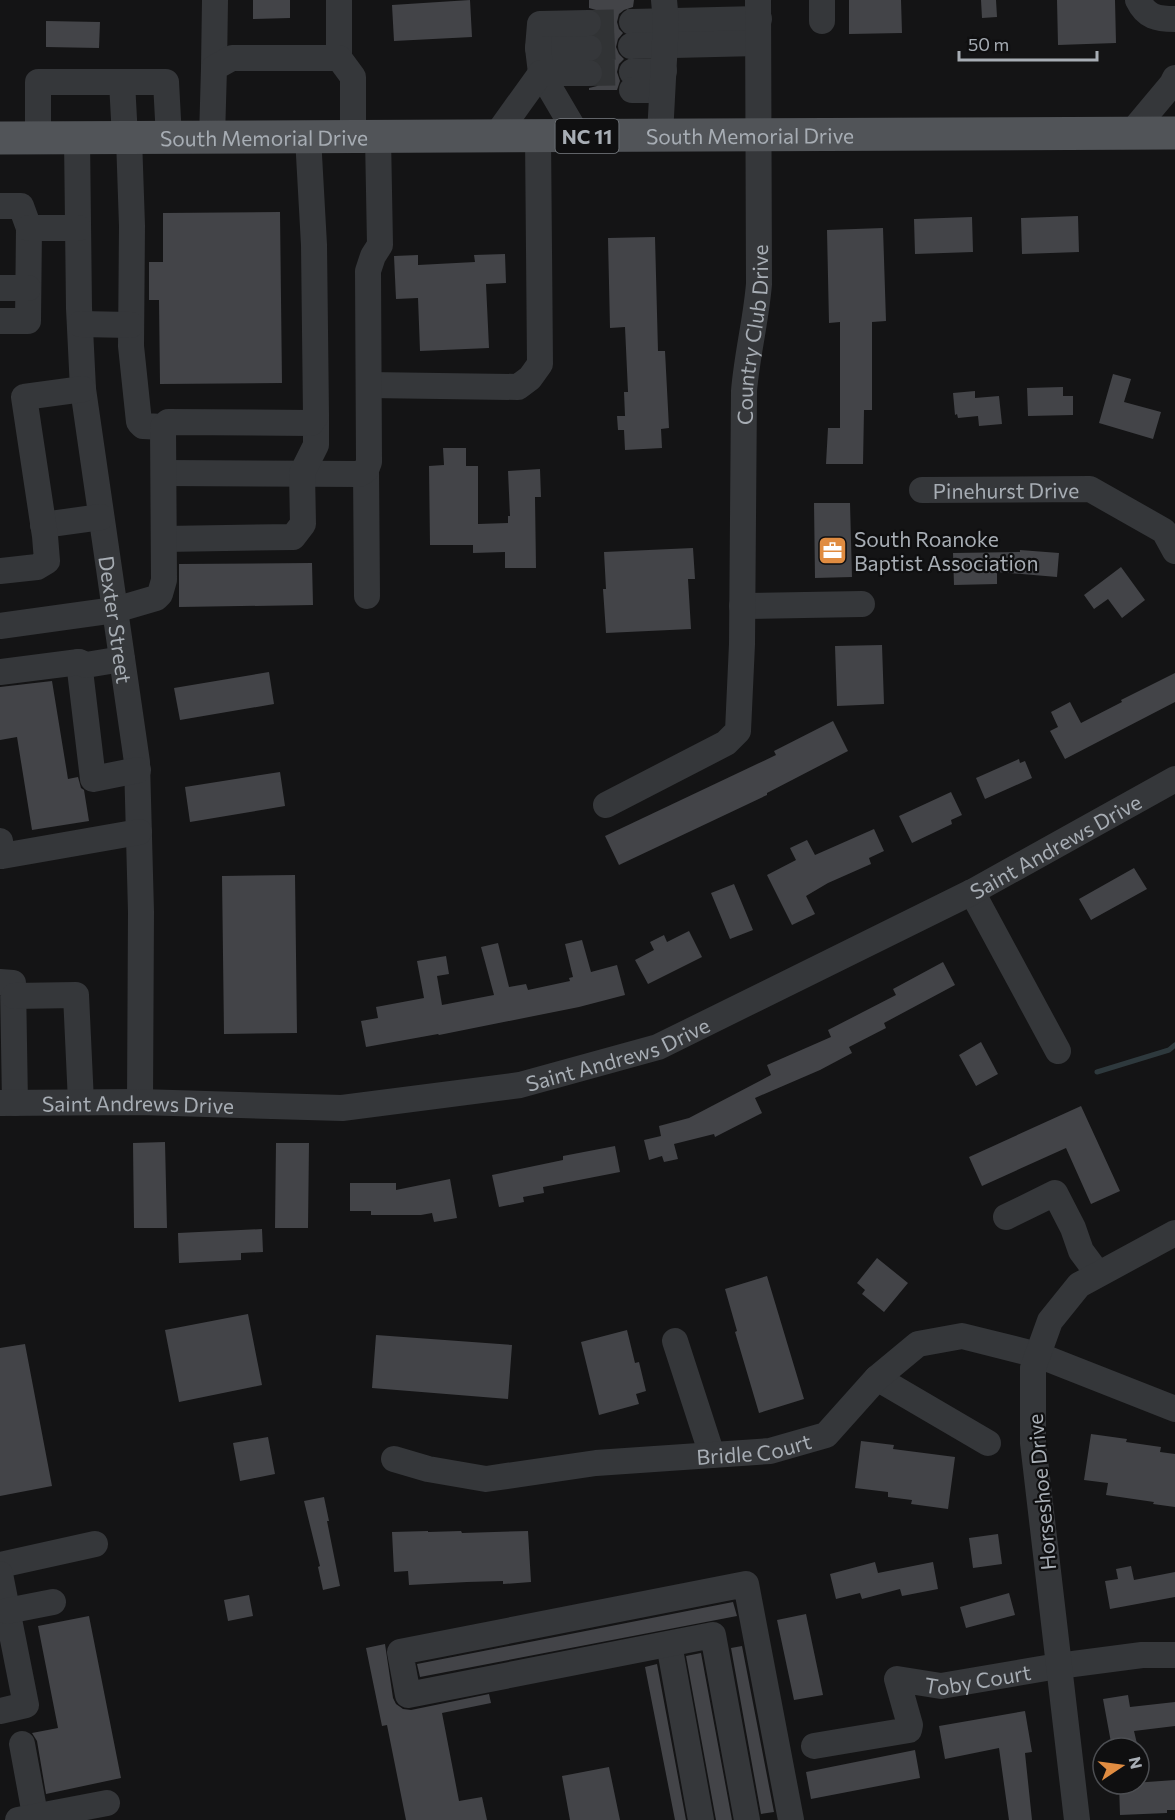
<svg xmlns="http://www.w3.org/2000/svg" width="1175" height="1820" viewBox="0 0 1175 1820" font-family="Commissioner,sans-serif">
<style>
.lines{fill:none;stroke-linecap:round;stroke-linejoin:round}
.stream{stroke:#2e393d;stroke-width:5}
.building{fill:#434448}
.minor-tunnel{stroke:#313335;stroke-width:26;stroke-dasharray:26 13;stroke-linecap:butt}
.minor{stroke:#35373a;stroke-width:26}
.major{stroke:#515458;stroke-width:33}
.labels{text-anchor:middle;dominant-baseline:central;stroke-width:4.5;stroke-linejoin:round;paint-order:stroke}
.shield{fill:#0f0f10;stroke:#797e83;stroke-width:1.5}
.shield-label{font-size:20px;font-weight:bold;fill:#a7adb4}
.street-label{font-size:21px;fill:#a7adb4;stroke:#0f0f10}
.poi-label{font-size:21px;fill:#a7adb4;stroke:#0f0f10;text-anchor:start}
</style>
<rect width="100%" height="100%" fill="#141415"/>
<g class="lines">
<path class="stream" d="M1097,1072L1169,1050L1175,1045"/>
</g>
<path class="building" d="M253,0H290V18L253,19Z
M470,0L472,37L394,41L392,5Z
M589,0H634L633,7L624,10L619,14L617,22L619,29L623,33L618,39L616,47L619,54L624,59L619,64L617,72L620,81L617,90H589V88L597,86L602,80L604,72L602,66L597,60L602,55L604,47L602,40L597,35L601,30L603,23L601,16L596,10L589,8Z
M849,0H901L902,33L849,34Z
M981,0H996L997,17L982,18Z
M1057,0H1115L1116,43L1058,45Z
M46,21L100,22L99,48L46,47Z
M280,212L282,383L160,384L159,300H149V262H163V213Z
M1078,216L1079,252L1022,254L1021,218Z
M972,217L973,252L915,254L914,219Z
M883,228L886,321L872,322V410H864L863,464H826L828,428H840V322L829,323L827,230Z
M655,237L658,351H665L669,428L661,429L662,448L625,450L624,430H618L617,416H625L624,392H628L625,327L610,328L608,238Z
M505,254L506,283L486,284L489,348L420,351L418,298L396,299L394,256L418,255V265L475,262L474,255Z
M1113,374L1131,379L1124,402L1161,412L1153,439L1099,423Z
M1063,387V396H1073V415L1028,416L1027,388Z
M975,391V398L999,396L1002,424L979,426L978,416L958,418L957,414L955,415L953,393Z
M443,448H466V466H478V524L508,523V516H510L508,471L540,469L541,497H535L536,568H505V552L473,553V545H430L429,466L444,465Z
M814,503H850L852,577L815,578Z
M693,548L695,579H688L691,629L606,633L603,589H606L604,552Z
M1020,550L1059,553L1057,577L997,572V584L954,585L953,553L1020,552Z
M312,563L313,605L179,607V564Z
M1121,567L1145,600L1122,618L1108,599L1094,609L1084,595Z
M882,645L884,704L837,706L835,646Z
M269,672L274,704L180,720L174,688Z
M1175,673V702L1065,759L1050,731L1058,727L1051,712L1070,702L1081,723L1122,702L1121,700Z
M52,681L68,779L78,777L81,788L84,790L89,821L32,830L17,737L0,740V687Z
M833,721L848,751L767,793V795L619,865L605,836L776,755L774,751Z
M1019,759L1020,763L1025,761L1032,778L985,799L976,778Z
M280,772L285,806L190,822L185,787Z
M951,792L962,815L951,820L952,824L912,843L899,816Z
M874,829L884,851L869,858L871,864L828,883L806,896L815,914L792,925L767,875L796,860L790,848L807,840L815,855Z
M1134,868L1147,889L1091,920L1079,899Z
M295,875L297,1033L224,1034L222,876Z
M734,884L753,930L730,939L711,893Z
M689,931L702,957L648,984L635,960L654,950L650,942L664,935L667,942Z
M582,940L591,972L617,965L625,995L579,1007L439,1035L438,1034L366,1047L361,1021L378,1018L376,1007L424,998L417,961L446,956L449,974L437,976L442,1005L494,995L481,947L498,943L509,987L526,984L528,990L570,981L569,978L573,977L565,944Z
M943,962L955,985L884,1023L886,1028L849,1047L852,1053L820,1070L755,1098L762,1113L715,1137L714,1134L674,1144L678,1159L664,1162L662,1156L649,1160L644,1140L661,1136L659,1126L689,1118L771,1075L767,1065L831,1037L828,1030L896,995L893,989Z
M981,1042L998,1074L976,1086L959,1055Z
M1081,1106L1120,1191L1091,1204L1066,1148L982,1186L969,1157Z
M165,1142L167,1228H134L133,1143Z
M276,1143H309L308,1228H275Z
M615,1146L620,1172L543,1187L544,1193L523,1197L524,1202L499,1207L492,1175L563,1160V1156Z
M450,1179L457,1218L434,1222L432,1213L421,1215H371V1211H350V1183H396V1190Z
M262,1229L263,1252L241,1253V1260L179,1263L178,1233Z
M877,1258L908,1283L884,1312L862,1294L865,1290L857,1283Z
M767,1276L804,1399L759,1413L735,1332L737,1331L725,1289Z
M248,1314L262,1385L179,1402L165,1330Z
M627,1330L635,1363L639,1362L646,1391L636,1394L639,1404L599,1415L581,1342Z
M376,1335L512,1345L508,1399L372,1388Z
M25,1344L52,1486L0,1496V1348Z
M1091,1434L1127,1439L1126,1442L1161,1447L1160,1452L1175,1454V1507L1153,1504L1154,1502L1106,1495L1108,1483L1084,1480Z
M268,1437L275,1474L240,1481L233,1443Z
M861,1441L894,1445L893,1449L955,1457L948,1509L911,1504L912,1500L888,1497V1492L855,1488Z
M324,1497L329,1521H327L340,1586L323,1590L318,1567L320,1566L304,1501Z
M428,1531V1532L461,1531L462,1533L528,1531L531,1582L503,1584V1581L467,1582L409,1585L408,1571L394,1572L392,1532Z
M998,1534L1002,1564L973,1568L969,1538Z
M875,1562L878,1573L933,1562L938,1589L902,1596L900,1589L862,1599L860,1593L836,1599L830,1574Z
M1131,1566L1134,1580L1175,1572V1597L1110,1609L1105,1581L1118,1579L1116,1569Z
M1009,1593L1015,1615L966,1628L960,1607Z
M249,1595L253,1616L228,1621L224,1600Z
M733,1602L737,1616L420,1677L417,1664Z
M806,1614L823,1695L794,1700L777,1620Z
M89,1616L121,1778L46,1794L37,1741L32,1733L58,1728L38,1626Z
M385,1644L393,1698L396,1704L403,1709L411,1710L489,1694L491,1703L442,1713L459,1801L482,1797L487,1820H406L387,1725L382,1726L366,1648Z
M742,1646L774,1812L761,1814L731,1648Z
M701,1653L732,1820H716L686,1656Z
M657,1664L686,1820H675L645,1667Z
M1128,1695L1130,1707L1175,1702V1726L1134,1731L1138,1748H1112L1103,1699Z
M1025,1711L1032,1752L1025,1753L1032,1820H1009L999,1748L945,1759L939,1726Z
M915,1750L920,1778L811,1799L806,1772Z
M609,1767L620,1820H570L562,1776Z
M1175,1780V1810H1167V1813L1120,1815L1119,1784Z"/>
<g class="lines">
<path class="minor-tunnel" d="M588,23L632,22
M589,48L631,46
M589,73L632,72"/>
<g class="minor">
<path d="M339,0V58"/>
<path d="M1138,0C1146,17 1157,19 1175,19"/>
<path d="M822,21V0"/>
<path d="M632,22L759,19"/>
<path d="M631,46L758,43"/>
<path d="M538,48H589"/>
<path d="M214,68L215,0"/>
<path d="M632,72L664,71"/>
<path d="M122,82L125,138"/>
<path d="M632,90H662"/>
<path d="M1131,133L1172,84L1175,78"/>
<path d="M660,135L666,22L664,0"/>
<path d="M578,136L541,73L538,48L540,24L588,23"/>
<path d="M495,137L541,73H589"/>
<path d="M38,138V82H166L169,138"/>
<path id="s1" d="M77,138L79,308L83,389L137,762L141,912L140,1102"/>
<path d="M129,138L132,226L131,346L139,422L143,426L163,427"/>
<path d="M212,138L214,68L232,58H339L353,77V136"/>
<path d="M0,206H21L29,228L28,321H0"/>
<path d="M29,228H78"/>
<path d="M0,288H28"/>
<path d="M80,324L131,325"/>
<path d="M369,385L518,387L530,378L540,364L538,136"/>
<path d="M366,470L367,596"/>
<path d="M164,473L359,474L366,470L369,462L368,271L373,256L380,245L378,137"/>
<path id="s2" d="M922,490L1090,489L1164,531L1175,551"/>
<path d="M43,525L101,517"/>
<path d="M164,539L293,537L303,524L302,473L316,445V416"/>
<path d="M0,571L37,567L47,561L45,536L24,397L83,389"/>
<path d="M742,606L862,604"/>
<path d="M0,626L115,610L156,598L160,594L164,580L163,427L168,422L311,423L316,416L314,245L308,137"/>
<path d="M79,662L93,779L138,770"/>
<path d="M0,672L79,662L86,665L122,659"/>
<path id="s3" d="M606,805L726,743L738,731L742,644L744,391C747,355 756,320 759,284L758,0"/>
<path d="M0,841L2,856L139,832"/>
<path d="M972,892L1058,1051"/>
<path d="M0,982L13,983L15,1103"/>
<path d="M14,996L76,995L81,1102"/>
<path id="s4" d="M0,1103L140,1102L342,1108L520,1085L658,1047L972,892L1175,779"/>
<path d="M1006,1217L1055,1193L1073,1228L1081,1251L1098,1274"/>
<path d="M675,1341L712,1455"/>
<path d="M877,1378L988,1443"/>
<path id="s5" d="M394,1459L428,1469L486,1479L596,1463L770,1451L826,1435L877,1378L918,1344L962,1336L1038,1355L1175,1409"/>
<path d="M0,1565L95,1544"/>
<path d="M0,1574L26,1705L0,1711"/>
<path d="M7,1611L53,1602"/>
<path d="M669,1644L701,1820"/>
<path d="M22,1744L36,1820"/>
<path id="s6" d="M814,1746L909,1730L910,1725L897,1679L941,1686L1058,1666L1142,1655H1175"/>
<path d="M18,1820L107,1803"/>
<path d="M747,1820L713,1635L408,1695L400,1652L746,1584L791,1820"/>
<path d="M1077,1820L1033,1443V1368L1050,1321L1079,1285L1175,1233"/>
</g>
<path class="major" id="s7" d="M0,138L1175,133"/>
</g>
<defs>
<symbol id="office-square" viewBox="-11 -11 22 22"><rect x="-9" y="-9" width="18" height="18" rx="4" fill="#e08c41" stroke="#0f0f10"/><path d="M-6-3h4V-5.5h4V-3h4V5H-6ZM-1-4.5V-3h2v-1.5ZM-6 0V1H6V0Z" fill="#fff"/></symbol>
</defs>
<g fill-rule="evenodd">
<use href="#office-square" x="816" y="534" width="33" height="33"/>
</g>
<g class="labels">
<rect class="shield" x="555.5" y="119" width="63" height="34" rx="4.5"/>
<g class="shield-label">
<text x="587" y="136">NC 11</text>
</g>
<g class="street-label">
<text stroke="none"><textPath href="#s7" startOffset="750">South Memorial Drive</textPath></text>
<text stroke="none"><textPath href="#s7" startOffset="264">South Memorial Drive</textPath></text>
<text stroke="none"><textPath href="#s3" startOffset="549">Country Club Drive</textPath></text>
<text stroke="none"><textPath href="#s2" startOffset="84">Pinehurst Drive</textPath></text>
<text stroke="none"><textPath href="#s1" startOffset="484">Dexter Street</textPath></text>
<text stroke="none"><textPath href="#s4" startOffset="1110">Saint Andrews Drive</textPath></text>
<text stroke="none"><textPath href="#s4" startOffset="624">Saint Andrews Drive</textPath></text>
<text stroke="none"><textPath href="#s4" startOffset="138">Saint Andrews Drive</textPath></text>
<text stroke="none"><textPath href="#s5" startOffset="364">Bridle Court</textPath></text>
<text transform="translate(1041 1492) rotate(-95)">Horseshoe Drive</text>
<text stroke="none"><textPath href="#s6" startOffset="231">Toby Court</textPath></text>
</g>
<g class="poi-label">
<text x="854" y="538">South Roanoke<tspan x="854" dy="24">Baptist Association</tspan></text>
</g>
</g>
<g transform="translate(1121 1766) rotate(77)"><circle r="28" fill="#0f0f10" stroke="#4c4e52" stroke-width="1.5"/>
<path d="M0-4.5L10 22L0 15L-10 22Z" fill="#e08c41"/>
<text y="-9" font-size="16" font-weight="bold" text-anchor="middle" fill="#a7adb4">N</text>
</g>
<path d="M959 51v9h138v-9" fill="none" stroke="#a7adb4" stroke-width="3"/>
<text x="968" y="51" font-size="18" fill="#a7adb4" stroke="#0f0f10" stroke-width="4.5" paint-order="stroke">50 m</text>
</svg>
